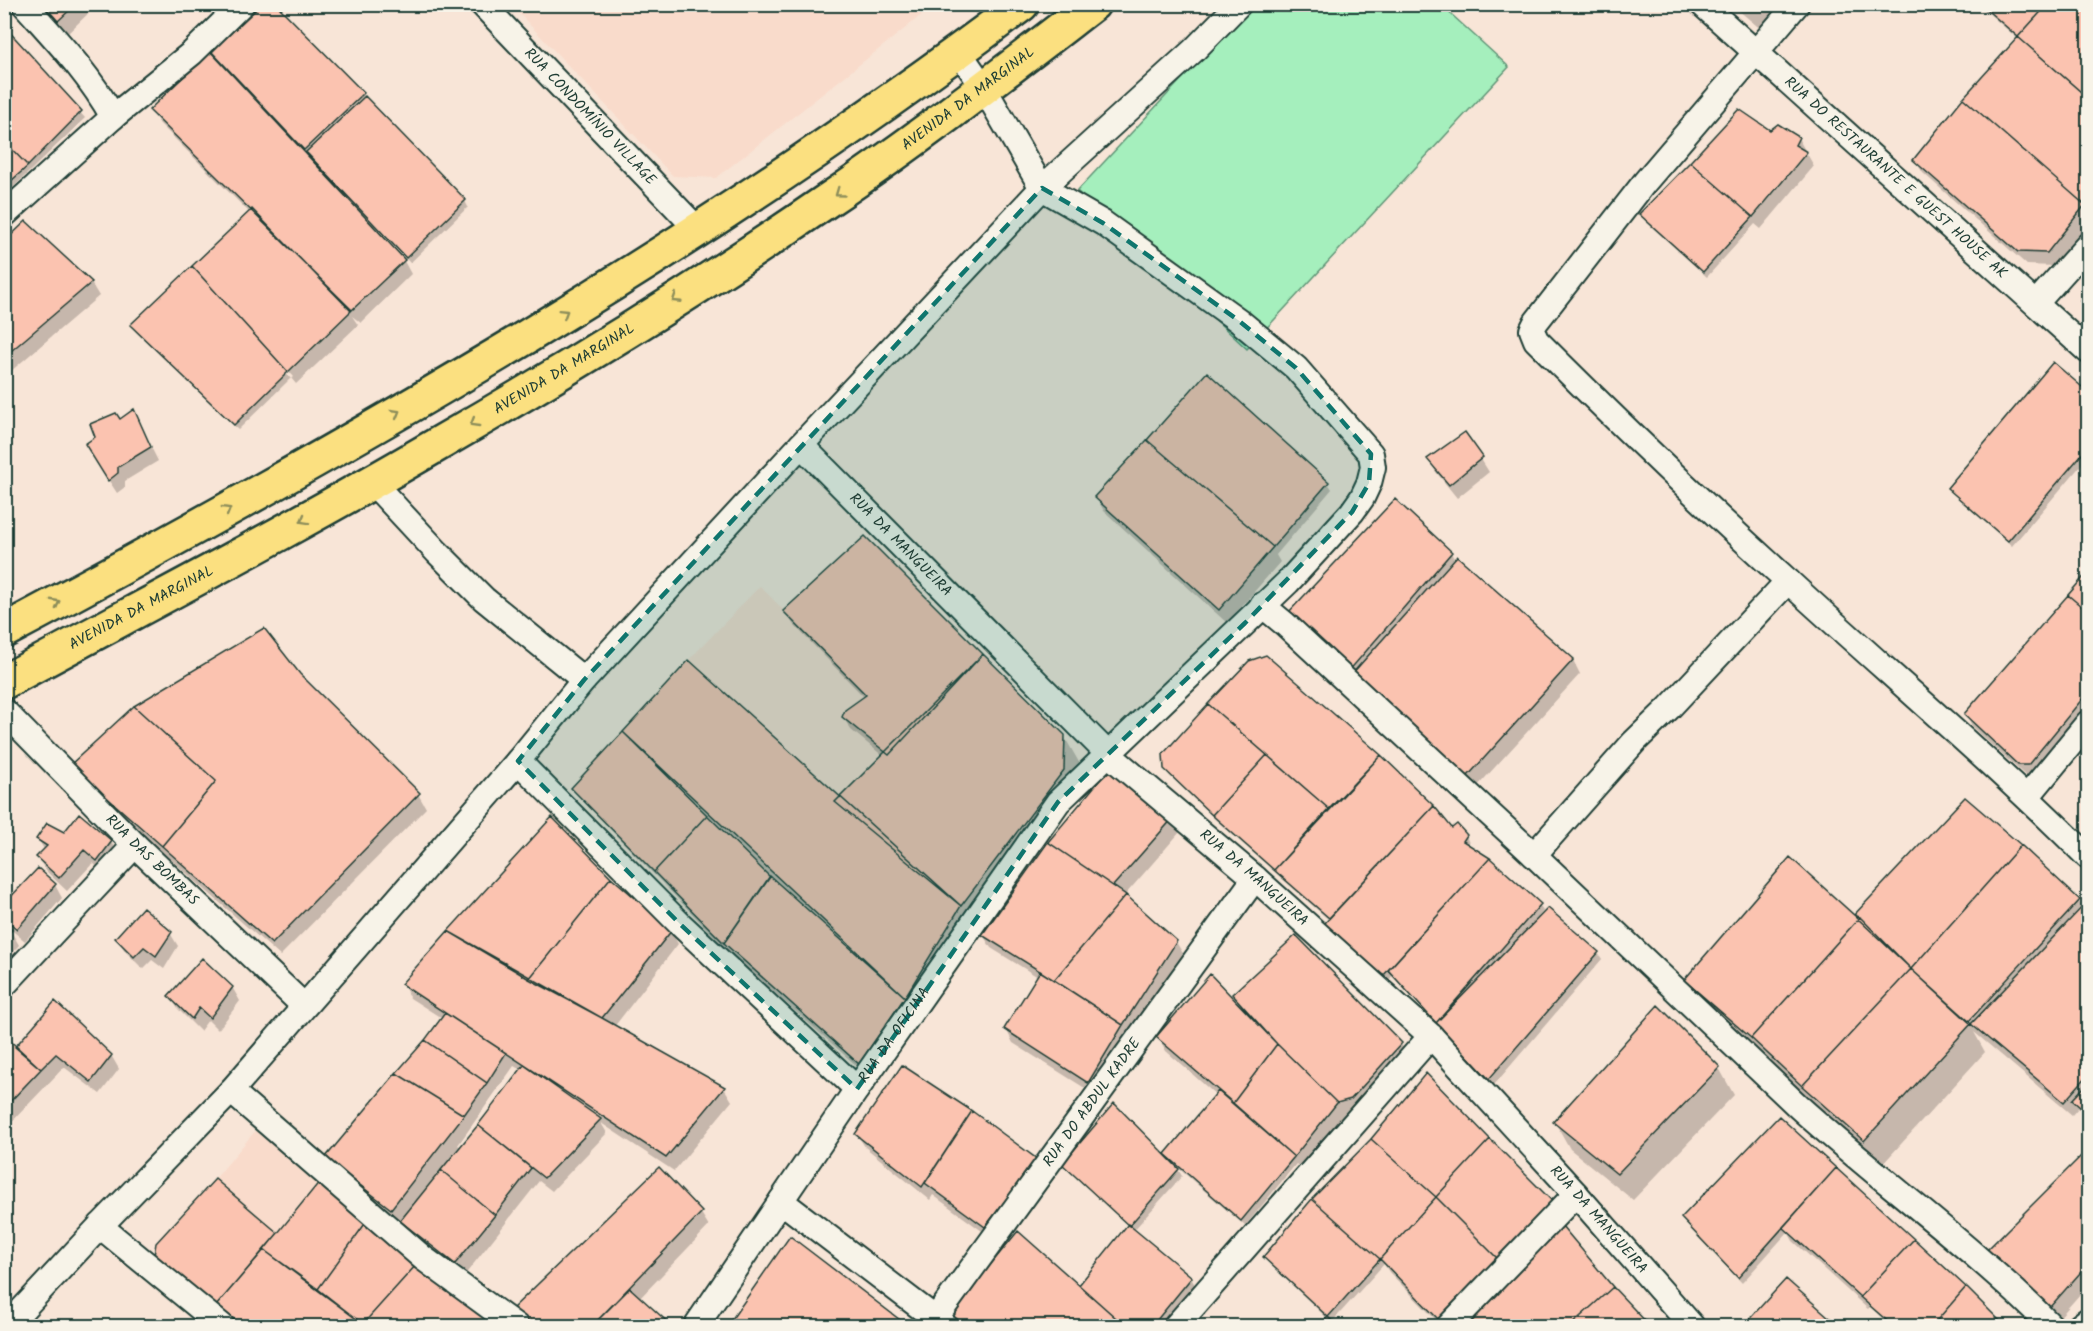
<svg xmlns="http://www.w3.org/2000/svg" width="2093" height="1331" viewBox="0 0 2093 1331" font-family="Kalam,sans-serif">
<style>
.built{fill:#f9dbcb}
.green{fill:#a5efbd;stroke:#629678;stroke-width:1.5}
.shadow{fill:#0003;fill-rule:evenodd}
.building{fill:#fbc3b0;stroke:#1f3d34;stroke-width:1.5}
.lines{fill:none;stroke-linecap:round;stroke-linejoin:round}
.street-casing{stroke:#1f3d34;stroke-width:28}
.primary-casing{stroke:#1f3d34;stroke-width:38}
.street{stroke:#f7f3e8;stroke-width:24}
.primary{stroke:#fbe080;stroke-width:33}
.oneway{stroke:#8d8e5a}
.marked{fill:#0f766e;fill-opacity:0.2;stroke:#0f766e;stroke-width:4.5;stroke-dasharray:12 8;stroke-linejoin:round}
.labels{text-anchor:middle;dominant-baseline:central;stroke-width:4.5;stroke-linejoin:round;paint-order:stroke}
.street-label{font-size:15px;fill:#1f3d34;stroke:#f7f3e8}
</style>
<rect width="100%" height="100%" fill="#f8e5d7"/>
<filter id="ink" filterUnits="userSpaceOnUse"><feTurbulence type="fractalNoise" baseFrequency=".0167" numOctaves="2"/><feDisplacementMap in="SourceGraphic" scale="12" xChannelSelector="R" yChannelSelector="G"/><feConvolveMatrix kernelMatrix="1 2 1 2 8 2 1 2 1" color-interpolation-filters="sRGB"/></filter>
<g filter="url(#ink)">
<path class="built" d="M511,5H933L907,27L716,178L673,176Z
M760,586L866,695L842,717L889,755L835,802L689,660Z
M256,1130L320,1181L278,1233L215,1179Z"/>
<path class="green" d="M1251,5H1441L1509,67L1247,349L1077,191Z"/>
<path class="shadow" d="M40,4H98L67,34Z
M1731,4H1797L1769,36Z
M1978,4H2088V224L2055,266L2027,265L1923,173L1915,160L2018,39Z
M4,28L85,118L4,196Z
M213,51L363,94L465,201L468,207L410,263L375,226L373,228L404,261L411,274L361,323L352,316L358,325L296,384L291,378L238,430L136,332L132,326L250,213L159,123L151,110L218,59ZM203,276L294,377L291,379L201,278Z
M1770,132L1798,138L1814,166L1761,229L1755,224L1707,277L1645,221L1641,214Z
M26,223L91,283L99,296L4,377V244Z
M2053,364L2088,394V457L2012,546L1953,494L1949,488Z
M133,411L158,461L125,481V487L117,493L94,458L120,422Z
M1465,434L1489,472L1457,498L1436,472L1429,459Z
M1328,483L1332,489L1276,555L1280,562L1227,623L1104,511L1096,497Z
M1451,553L1455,560L1573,660L1580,674L1475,789L1292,620Z
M2088,574V714L2028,778L1973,728L1966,714Z
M785,611L1064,736L1080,764L1078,798L976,934L921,1023L910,1013L868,1076L733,956L576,794L573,788L625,732L840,799L883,756L851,730L843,717L865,698L793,624Z
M299,675L418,794L426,808L280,956L79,778Z
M1379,756L1433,807L1452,831L1466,836L1469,843L1468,846L1539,905L1543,911L1538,917L1540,919L1548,910L1598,953L1602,959L1494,1085L1392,976L1388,982L1329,930V920L1217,821L1169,775L1165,768Z
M1109,771L1172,819L1180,832L1125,895L1176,942L1184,955L1096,1095L1013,1043L1006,1029L1038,977L991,948L983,935L1049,843Z
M1965,799L2079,901L2083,909L2087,905L2088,906V1119L2078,1108L2072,1115L1974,1032L1985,1052L1880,1167L1768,1065L1760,1051L1694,993L1686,980L1854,917Z
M64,834L111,842L119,855L105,874L93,863L67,891L46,871L38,858L45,851L38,839Z
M610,878L671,931L678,944L614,1027L724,1088L732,1101L674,1171L601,1123L607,1133L552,1191L539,1181L464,1276L410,1235L401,1219L400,1221L335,1172L327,1158L443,1019L410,998L403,984ZM514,1066L521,1070L461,1147L458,1145Z
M55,885L62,898L25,941L9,928L19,945L4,962V926L11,930L4,920V906Z
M170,933L178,946L164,969L152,960L143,969L125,951L117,938Z
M232,987L240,1001L218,1030L208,1020L200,1031L178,1009L170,996Z
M1234,994L1401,1044L1408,1057L1358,1113L1344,1116L1302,1169L1296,1164L1245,1226L1176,1166L1182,1176L1133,1231L1191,1278L1199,1292L1170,1326H959L952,1314L1079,1288L1128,1226L1068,1170L1064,1164L1165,1156L1216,1095L1166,1051L1158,1037L1242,1007Z
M4,1037L16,1048L111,1055L119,1069L100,1094L64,1067L4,1130Z
M1719,1068L1734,1095L1633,1200L1570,1149L1555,1122Z
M971,1112L1036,1160L993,1239L933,1195L930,1200L865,1147L857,1134Z
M1779,1118L1965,1288L2003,1326H1891L1870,1307L1868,1309L1793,1241L1788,1232L1742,1283L1687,1225L1683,1219Z
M2088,1151V1285L2058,1319L1988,1251Z
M659,1169L701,1213L709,1226L639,1299L670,1326H522Z
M320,1183L498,1326H238L163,1269L278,1235ZM307,1281L326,1293L323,1296L305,1283Z
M1313,1200L1504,1269L1442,1326L1389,1272L1384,1264L1331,1323L1335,1326H1320L1328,1319L1269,1263L1265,1257Z
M1562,1228L1612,1288L1648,1326H1465Z
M790,1238L905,1326H728Z
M1786,1281L1829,1319L1833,1326H1745Z"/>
<path class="building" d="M43,4H76L58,21Z
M262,4H276L364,93L304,150L211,51Z
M1980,4H2048L2018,37Z
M2048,4H2088V98L2018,37Z
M4,26L82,111L28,166L4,141Z
M2018,37L2088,98V202L2085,205L1963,98Z
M210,51L405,260L352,310L149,110Z
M365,96L466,200L406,258L306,152Z
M1963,98L2085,205L2047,253L2018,252L1913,160Z
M1739,109L1770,130L1778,124L1799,137L1795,145L1807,152L1753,217L1690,162Z
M4,141L28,166L4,187Z
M1690,162L1753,217L1703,272L1639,214Z
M252,209L351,311L288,372L192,266Z
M26,221L92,282L4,357V242Z
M192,266L288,372L234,425L130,325Z
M2088,291V309L2080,301Z
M2053,362L2088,392V447L2008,541L1947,488Z
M1207,372L1329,482L1273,547L1147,440Z
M134,409L151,447L118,467V473L108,481L85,444L95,437L90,424L116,413L120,419Z
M1465,432L1483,457L1449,485L1427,459Z
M1147,440L1273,547L1219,610L1094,497Z
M1395,499L1452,552L1348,672L1287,614Z
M865,536L983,654L889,755L842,717L845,710L866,695L783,611Z
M1457,556L1574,659L1467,777L1351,675Z
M2088,572V612L2068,595Z
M2068,595L2088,612V692L2028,765H2018L1964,714Z
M264,628L300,674L420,793L272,944L162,846L216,781L134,706Z
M983,654L1065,735L1064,770L961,906L835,802Z
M1266,655L1381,755L1329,809L1208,704L1249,661Z
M689,660L961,906L905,997L623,732Z
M1208,704L1267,755L1212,815L1164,769L1163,754Z
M134,706L216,781L162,846L70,765Z
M623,732L707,815L654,872L571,788Z
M1267,755L1329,809L1274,870L1212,815Z
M1381,755L1434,806L1329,918L1274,870Z
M1109,769L1173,818L1113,886L1048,842Z
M1965,797L2021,845L1911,969L1854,915Z
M1434,806L1452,828L1457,824L1467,835L1463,841L1490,858L1383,976L1324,924Z
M79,813L112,841L97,861L84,850L59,878L36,857L47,846L36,839L47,823L64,832Z
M707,815L770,877L724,943L654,872Z
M552,817L611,877L529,979L448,931Z
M1048,842L1126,895L1054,980L982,935Z
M2021,845L2080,900L1969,1021L1911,969Z
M1790,857L1854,915L1860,917L1751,1038L1684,980Z
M1490,858L1541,904L1436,1023L1388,970Z
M38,868L56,884L17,929L4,918V904Z
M770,876L905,997L859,1064L724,943Z
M611,877L672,930L602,1018L529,979Z
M1126,895L1177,941L1123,1025L1054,980Z
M2087,902L2088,1075L2064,1102L1971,1024Z
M143,907L172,932L156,956L144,947L134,957L115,938Z
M1548,908L1599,952L1489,1079L1436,1023Z
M1860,917L1911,969L1802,1086L1751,1038Z
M4,924L12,930L4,940Z
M448,931L602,1018L725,1087L666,1158L401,984Z
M1296,935L1402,1043L1351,1099L1337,1103L1277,1044L1232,994Z
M202,958L233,987L210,1018L199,1008L192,1019L168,996Z
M1911,969L1971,1024L1864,1141L1802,1086Z
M1040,971L1123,1025L1088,1083L1004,1029Z
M1210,974L1277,1044L1233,1103L1156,1037Z
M55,1001L112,1055L91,1082L56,1054L41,1069L15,1047Z
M1658,1005L1720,1067L1617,1174L1553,1122Z
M445,1013L506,1053L487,1083L425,1040Z
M4,1035L41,1069L4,1108Z
M425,1040L487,1083L464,1115L396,1073Z
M1277,1044L1337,1103L1294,1157L1233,1103Z
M524,1065L601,1119L544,1178L478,1125Z
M902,1065L972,1111L922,1187L855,1134Z
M396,1073L464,1115L391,1209L325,1158Z
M1426,1073L1490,1139L1436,1197L1371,1139Z
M2088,1083V1114L2072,1100Z
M1218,1091L1294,1157L1241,1221L1165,1154Z
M1114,1103L1179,1169L1129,1226L1062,1164Z
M972,1111L1037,1159L985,1227L925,1183Z
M1779,1116L1836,1168L1738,1278L1681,1218Z
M478,1125L531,1168L495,1215L441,1170Z
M1371,1139L1436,1197L1380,1259L1312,1199Z
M1490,1139L1552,1201L1550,1211L1501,1262L1436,1197Z
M2088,1149V1264L2050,1307L1986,1251Z
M659,1167L702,1212L592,1326H530L510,1311Z
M1836,1168L1914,1239L1860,1297L1783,1227Z
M441,1170L495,1215L455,1264L400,1221Z
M215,1179L278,1233L216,1306L154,1256L156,1243Z
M320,1181L367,1221L318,1289L264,1250Z
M1436,1197L1501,1262L1440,1321L1380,1259Z
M1312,1199L1380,1259L1328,1317L1263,1257Z
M367,1221L416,1265L363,1324L318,1289Z
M1128,1224L1192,1277L1152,1326H1125L1079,1285Z
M1562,1226L1613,1287L1570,1326H1464Z
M1018,1231L1125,1326H968L950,1314Z
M790,1236L908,1326H727Z
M1914,1239L1966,1287L1932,1326H1893L1860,1297Z
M264,1250L363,1324L361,1326H244L216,1306Z
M416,1265L490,1318L483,1326H367L363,1324Z
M1786,1279L1830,1318L1822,1326H1743Z
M1613,1287L1650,1326H1570Z
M1966,1287L2005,1326H1932Z
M630,1288L672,1326H592Z
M1328,1317L1337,1326H1318Z"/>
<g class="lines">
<defs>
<g id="street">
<path d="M24,4C58,42 88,73 113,117L192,53L242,4"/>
<path id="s1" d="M482,4L698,230"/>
<path id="s2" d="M1702,4L2088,351"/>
<path d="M1797,4L1645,182L1536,322L1532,330L1536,340C1618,422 1702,503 1788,581C1888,673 1992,761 2088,857"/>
<path d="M4,215L113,117"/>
<path d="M2036,303L2088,245"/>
<path id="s3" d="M801,445L1107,753L1255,878L1431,1036L1576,1194L1692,1326"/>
<path d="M372,482L437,552L484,599L584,680"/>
<path d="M1262,605L1285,624L1534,855L1799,1107C1882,1182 1973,1247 2051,1326"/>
<path id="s4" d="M4,711L135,845L304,1006"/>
<path d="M518,761L681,925L857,1089"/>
<path d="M2027,797L2088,723"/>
<path d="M1534,855L1634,742L1669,708L1788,581"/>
<path d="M4,985L135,845"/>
<path d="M231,1091L423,1258L516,1326"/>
<path d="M781,1201L945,1326"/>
<path d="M100,1226L222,1326"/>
<path d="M7,1326L100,1226L231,1091L518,761L584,680L801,445L1042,188L1194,50L1239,4"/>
<path id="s5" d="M696,1326L857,1089L1058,802L1288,582L1352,512L1362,498L1369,483L1373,467L1371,454L1296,368L1238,320L1103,223L1042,188L984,88L959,52"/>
<path id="s6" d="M930,1326L1255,878"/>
<path d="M1176,1326L1431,1036"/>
<path d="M1449,1326L1576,1194"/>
<path d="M2080,1326L2088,1320"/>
</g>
<g id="primary">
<path d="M4,631C355,444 705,244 1022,4"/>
<path id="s7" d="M4,682C150,603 297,527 440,443C572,367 703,286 828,200C919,139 1006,71 1093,4"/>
</g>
</defs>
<use href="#street" class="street-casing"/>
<use href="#primary" class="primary-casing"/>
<use href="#street" class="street"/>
<use href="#primary" class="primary"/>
</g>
<defs><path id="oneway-chevron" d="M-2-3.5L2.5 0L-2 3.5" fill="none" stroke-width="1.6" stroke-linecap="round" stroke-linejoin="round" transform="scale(1.5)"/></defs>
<g class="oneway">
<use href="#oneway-chevron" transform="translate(839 193) rotate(144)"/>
<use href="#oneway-chevron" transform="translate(676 299) rotate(147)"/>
<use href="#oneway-chevron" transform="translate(564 313) rotate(-32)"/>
<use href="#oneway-chevron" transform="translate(396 413) rotate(-30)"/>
<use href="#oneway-chevron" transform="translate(474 423) rotate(149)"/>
<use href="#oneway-chevron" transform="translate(227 510) rotate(-30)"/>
<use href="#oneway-chevron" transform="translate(304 520) rotate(151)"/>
<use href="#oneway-chevron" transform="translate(56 603) rotate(-28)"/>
</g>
</g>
<path class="marked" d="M1042,188L1103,223L1238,320L1296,368L1371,454L1369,483L1352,512L1245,623L1058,802L857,1089L681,925L518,761L584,680Z"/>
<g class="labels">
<g class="street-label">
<text stroke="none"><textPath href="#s7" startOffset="1128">AVENIDA DA MARGINAL</textPath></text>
<text stroke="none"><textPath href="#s1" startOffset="156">RUA CONDOMÍNIO VILLAGE</textPath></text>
<text stroke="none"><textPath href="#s2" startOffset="260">RUA DO RESTAURANTE E GUEST HOUSE AK</textPath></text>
<text stroke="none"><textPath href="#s7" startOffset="642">AVENIDA DA MARGINAL</textPath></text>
<text stroke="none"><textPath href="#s3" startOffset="141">RUA DA MANGUEIRA</textPath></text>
<text stroke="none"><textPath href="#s7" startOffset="156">AVENIDA DA MARGINAL</textPath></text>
<text stroke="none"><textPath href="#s4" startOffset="210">RUA DAS BOMBAS</textPath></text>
<text stroke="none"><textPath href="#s3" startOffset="627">RUA DA MANGUEIRA</textPath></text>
<text stroke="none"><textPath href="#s5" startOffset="352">RUA DA OFICINA</textPath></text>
<text stroke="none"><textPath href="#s6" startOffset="276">RUA DO ABDUL KADRE</textPath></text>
<text stroke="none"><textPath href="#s3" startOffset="1113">RUA DA MANGUEIRA</textPath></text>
</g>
</g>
<rect width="2093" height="1331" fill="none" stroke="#f7f3e8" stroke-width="24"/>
<rect x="12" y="12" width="2069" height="1307" fill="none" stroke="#1f3d34" stroke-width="2" filter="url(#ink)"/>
</svg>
